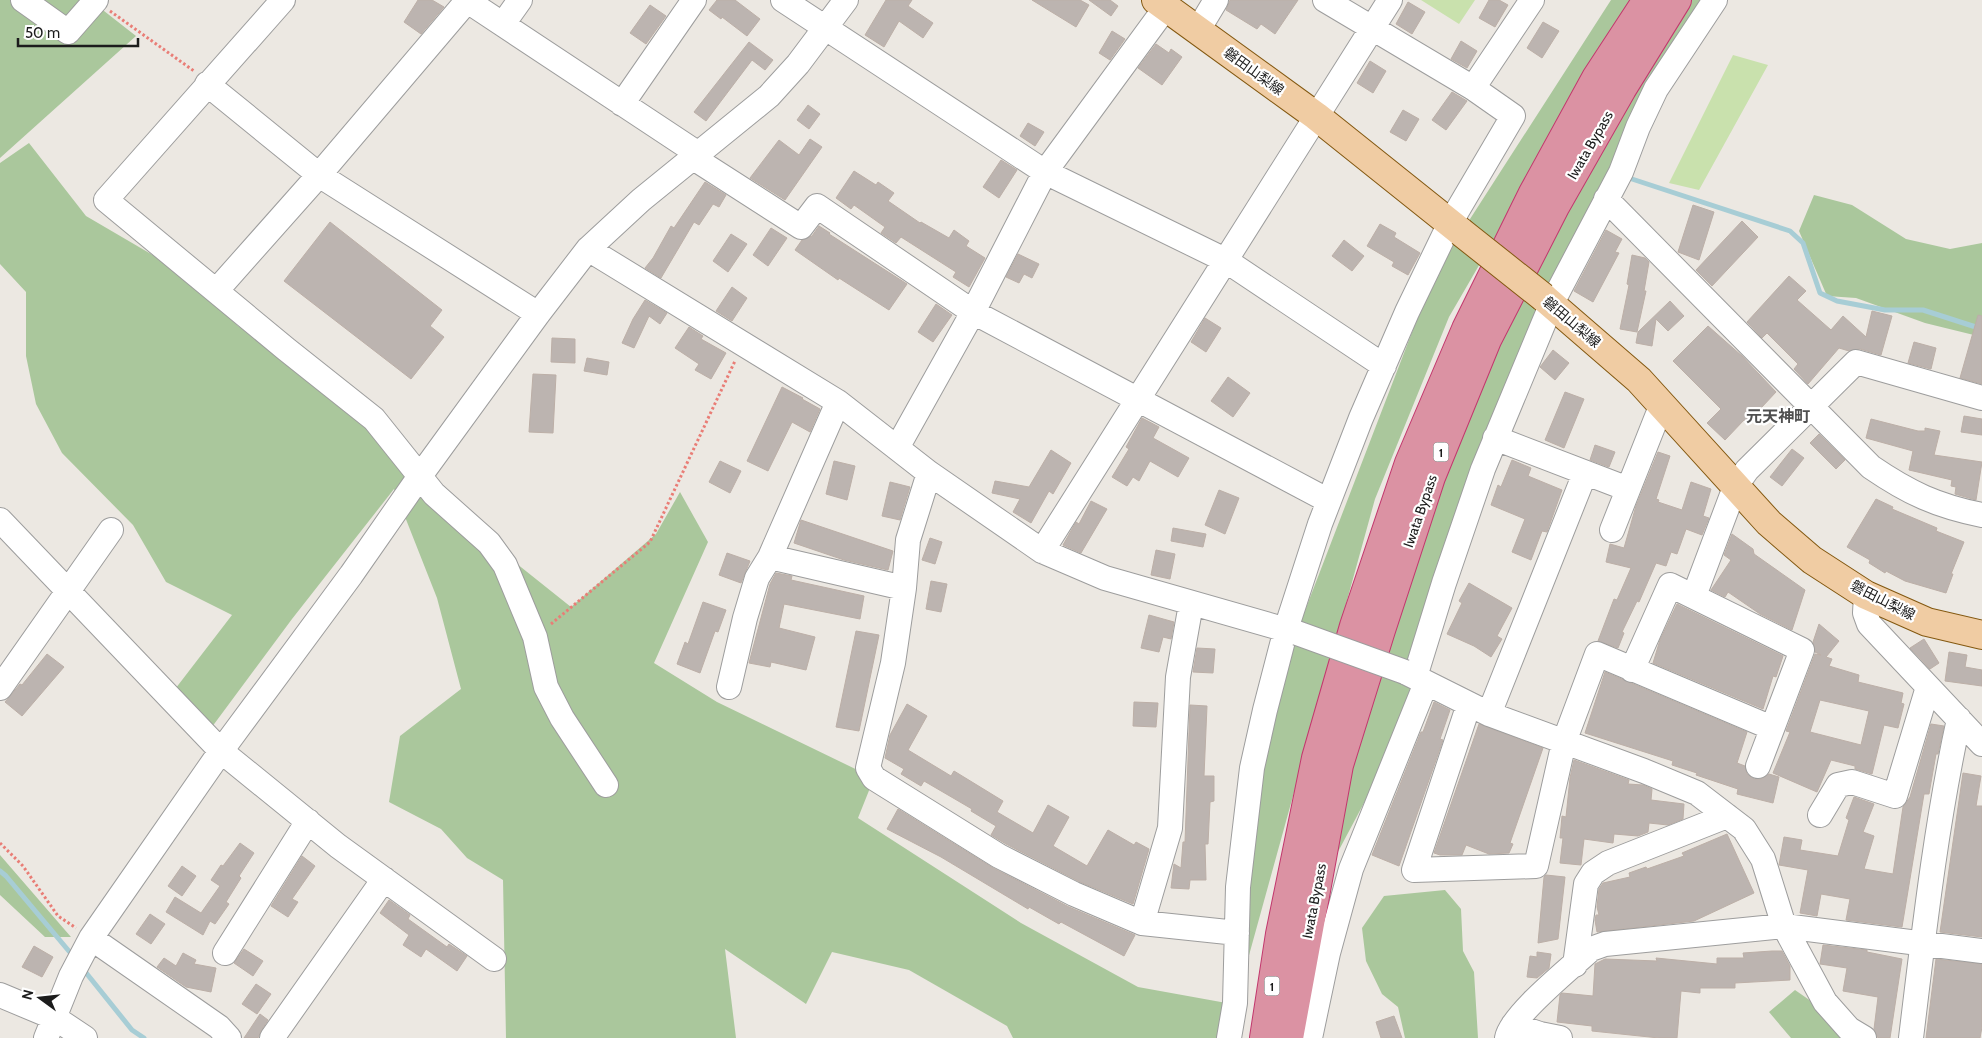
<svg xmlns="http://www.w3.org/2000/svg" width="1982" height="1038" viewBox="0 0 1982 1038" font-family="Cabin,'Noto Sans JP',sans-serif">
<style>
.grass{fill:#c9e1ad}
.forest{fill:#aac79c}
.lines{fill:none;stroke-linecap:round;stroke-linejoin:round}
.stream{stroke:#a7cdd5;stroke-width:5}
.building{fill:#bcb4b0;stroke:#bcafa7;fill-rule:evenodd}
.minor-casing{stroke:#9d9d9d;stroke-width:26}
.major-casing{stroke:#835810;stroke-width:30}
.highway-casing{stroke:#c2376d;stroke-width:30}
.path{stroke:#e97d76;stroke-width:3;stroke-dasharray:2.5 2.5;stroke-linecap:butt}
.minor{stroke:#fff;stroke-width:24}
.major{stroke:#f0cca3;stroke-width:28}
.highway{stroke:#db92a3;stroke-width:28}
.minor-bridge-casing{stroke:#9d9d9d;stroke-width:26;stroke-linecap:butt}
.major-bridge-casing{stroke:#835810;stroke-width:30;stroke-linecap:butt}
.minor-bridge{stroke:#fff;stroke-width:24}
.major-bridge{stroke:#f0cca3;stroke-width:28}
.labels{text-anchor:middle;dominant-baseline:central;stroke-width:4.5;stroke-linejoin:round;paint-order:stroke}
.shield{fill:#fff;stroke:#606060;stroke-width:1}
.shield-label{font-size:12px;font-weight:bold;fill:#1c1c1c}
.street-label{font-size:14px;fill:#1c1c1c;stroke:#fff}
.quarter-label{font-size:16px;font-weight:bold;fill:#4f4f4f;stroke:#fff}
</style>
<rect width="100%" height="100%" fill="#ece8e2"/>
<path class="grass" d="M1421,0H1475L1459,24Z
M1733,55L1768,65L1699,190L1669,183Z"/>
<path class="forest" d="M0,0H90L136,36L0,158Z
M1611,0H1633L1449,317L1375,499L1243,977L1245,825L1281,673L1434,275Z
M1677,0H1715L1690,37L1489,454L1422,694L1315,895L1448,434Z
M29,143L86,216L180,271L238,326L311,369L473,529L571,607L656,534L680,492L708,542L654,663L717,702L874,778L858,818L1021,923L1138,987L1243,1006L1235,1038H1013L1007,1026L909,970L832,952L806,1004L725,949L736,1038H506L503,880L467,858L441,829L389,802L400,736L461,689L437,598L394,489L292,619L206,735L169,697L232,615L166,582L133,525L62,453L36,404L26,356V292L0,264V163Z
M1814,195L1852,205L1906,239L1950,249L1982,243V337L1925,323L1856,298L1827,296L1799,231Z
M0,855L71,937H45L0,895Z
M1445,890L1461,909L1463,951L1474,972L1478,1038H1405L1398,1007L1382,994L1366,961L1362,928L1384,896Z
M1795,990L1864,1038H1791L1769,1012Z"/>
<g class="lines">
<path class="stream" d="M1632,179L1790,231L1803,243L1820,293L1837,301L1885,310H1923L1982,329
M0,871L6,876L73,956
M83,969L132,1030L144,1038"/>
</g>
<path class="building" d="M418,0H432L444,7L421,34L404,22Z
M717,0H735L760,19L747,36L722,17L721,19L709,10Z
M886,0H912L908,6L933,23L923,38L899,21L884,47L865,35Z
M1032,0H1080L1089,5L1076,27Z
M1089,0H1110L1118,6L1111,16Z
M1230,0H1298L1275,34L1261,24L1257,29L1226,10Z
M1489,0H1499L1508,5L1495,27L1479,18Z
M1408,2L1425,12L1412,34L1396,24Z
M650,5L666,16L646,44L630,33Z
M1543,22L1559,31L1542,58L1527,48Z
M1112,31L1125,39L1110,60L1099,53Z
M1461,41L1477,51L1467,68L1451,59Z
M749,42L773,60L765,70L752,60L706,121L694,112Z
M1156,44L1169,53L1171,49L1182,57L1162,85L1138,68Z
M1370,61L1386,71L1373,93L1357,83Z
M1452,92L1467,101L1446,130L1432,120Z
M808,105L820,114L809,129L797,120Z
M1403,110L1419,119L1406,141L1390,132Z
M1028,123L1044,132L1035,146L1020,136Z
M810,139L822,147L785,200L750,178L779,140L799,155Z
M1001,160L1017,170L999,198L983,187Z
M854,171L876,185L878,182L894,193L888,201L920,223L921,222L949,238L954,230L969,241L966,246L985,258L969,287L953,277L956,272L901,237L896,243L881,233L885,227L854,205L851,209L836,198Z
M705,182L726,195L719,207L713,204L699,225L694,222L661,278L645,268L653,258L671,226L674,228Z
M1693,205L1714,212L1699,260L1678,252Z
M1742,221L1758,237L1712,286L1696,270Z
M330,222L442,310L430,326L444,337L411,379L284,281Z
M1380,224L1396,233L1394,237L1420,253L1408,275L1392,266L1394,262L1367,246Z
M819,226L830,233L829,234L907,284L889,310L839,278L838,280L795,250L802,240L812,236Z
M771,228L787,238L768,266L753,255Z
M1606,230L1622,239L1615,252L1619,253L1593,302L1574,291Z
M731,234L747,244L728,272L713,261Z
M1344,240L1364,256L1352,271L1332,256Z
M1018,254L1039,264L1032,278L1024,274L1019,283L1006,277Z
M1632,255L1645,258L1649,262L1644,291H1646L1637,332L1620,329L1629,285L1627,284Z
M1789,276L1806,291L1797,300L1831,330L1843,316L1866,337L1872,311L1892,316L1881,355L1860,349L1849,351L1839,348L1808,384L1794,369L1798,364L1767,333L1762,338L1747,322Z
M732,287L747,298L732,321L716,311Z
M645,300L667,313L660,324L649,316L634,348L622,343L633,319Z
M1670,301L1684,316L1668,331L1656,319L1652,346L1636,343L1638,332Z
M936,304L952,315L933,342L918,332Z
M1978,315L1982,316V384L1960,378Z
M1205,318L1221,328L1206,352L1191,342Z
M1708,326L1742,356L1776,392L1747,423L1744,420L1725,440L1707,423L1721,409L1673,361Z
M689,327L703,336L701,339L726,353L711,379L695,370L699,364L675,348Z
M552,338L575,339V363L551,362Z
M1914,342L1936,348L1931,369L1908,363Z
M1553,350L1569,363L1555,380L1540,367Z
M587,358L609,362L607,375L584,371Z
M533,374L556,375L553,433L529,432Z
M1228,377L1250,393L1233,417L1211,401Z
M782,387L803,398L802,399L820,409L810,432L792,422L768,471L747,461Z
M1565,392L1584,399L1564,448L1545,440Z
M1964,416L1982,419V435L1961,432Z
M1142,418L1159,427L1153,438L1189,458L1178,477L1150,461L1139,481L1133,477L1127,486L1112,477L1129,449L1126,447Z
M1871,419L1918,431H1925V428L1940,431L1934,455L1982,462L1976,500L1955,494L1956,487L1951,486L1952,480L1909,470L1913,451L1866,438Z
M1819,434L1845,460L1836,469L1810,443Z
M1595,445L1615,452L1609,467L1590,460Z
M1792,449L1804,458L1782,486L1770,477Z
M1051,450L1071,463L1053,494L1049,491L1031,523L1013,512L1020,499L992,493L995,481L1029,487Z
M1658,452L1670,456L1656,499L1659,500L1658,502L1682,510L1691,482L1711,489L1703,516L1709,518L1702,535L1686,529L1677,554L1671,552L1666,566L1656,563L1639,602L1637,601L1622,632L1624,633L1618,648L1598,641L1614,599L1617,600L1631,568L1606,562L1610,544L1624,548L1636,506Z
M1512,460L1531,468L1528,476L1562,490L1547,532L1542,531L1531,560L1512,552L1525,519L1491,505L1498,485L1501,487Z
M720,461L741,471L730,493L709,482Z
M834,461L855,466L847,500L826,494Z
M890,482L910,487L900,520L882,516Z
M1219,490L1239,498L1225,534L1205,525Z
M1876,499L1893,507L1892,509L1937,528L1936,531L1964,542L1951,574H1953L1946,593L1905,581L1886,571L1885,573L1869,563L1870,560L1847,547Z
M1091,501L1107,509L1081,553L1063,545L1076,522L1079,524Z
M801,520L893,551L888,570L844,560L794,543Z
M1173,528L1206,534L1203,547L1171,541Z
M1732,534L1753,549L1754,554L1805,590L1792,630L1760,614L1728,592L1725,597L1711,590L1731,560L1724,555Z
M930,538L942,542L935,564L922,560Z
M1156,550L1175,554L1170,579L1151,575Z
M727,553L750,561L741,583L719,575Z
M776,573L792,576L791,580L864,596L860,619L784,604L779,628L815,637L806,670L771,662L770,667L749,663L770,584Z
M931,581L947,584L941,612L926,609Z
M1469,583L1512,608L1497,636L1502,639L1491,657L1474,646L1447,634L1462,603L1459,601Z
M703,602L726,610L718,632L715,631L700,673L677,664L685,642L688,644Z
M1677,604L1783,656L1776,677L1773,676L1763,709L1653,663L1660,640Z
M1149,615L1174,622L1171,639L1163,637L1159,652L1141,648Z
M1819,624L1839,641L1826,657L1832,659L1829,666L1859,675L1858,682L1903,693L1901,703L1904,704L1898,728L1884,725L1872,774L1855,769V766L1831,760L1817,792L1773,773L1790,732L1786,731L1815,654L1821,655L1815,652L1813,642ZM1820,700L1869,711L1861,745L1810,732Z
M856,631L879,635L859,731L836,727Z
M1924,639L1939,663L1930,669L1910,648Z
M1197,648L1215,649L1213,673L1193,672Z
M1949,652L1967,655L1965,667L1982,670V686L1945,681Z
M47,654L64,667L22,716L5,702L20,684L22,685Z
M1605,672L1747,732L1737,763L1745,766L1747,774L1754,779H1761L1769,774L1779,777L1773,803L1737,794L1738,789L1696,775L1697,773L1672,765L1673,761L1585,733Z
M1134,702L1158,703L1156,727L1133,726Z
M1434,702L1450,710L1440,739L1443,740L1399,866L1372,855L1421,732H1423Z
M907,704L927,716L908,750L951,776L954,771L1003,801L997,812L1033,833L1048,805L1069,817L1053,846L1087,866L1108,830L1134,845L1136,842L1149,849L1133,904L1080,882L1006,844L991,835L996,826L971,811L972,809L924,781L921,786L901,774L904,769L885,758L890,735Z
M1190,705L1207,706L1204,776H1214V801L1210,802L1208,844H1205L1206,880H1190L1189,889L1171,888L1174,864L1181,868L1183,842H1185Z
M1479,724L1543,748L1510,843L1513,844L1509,853L1489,854L1466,845L1462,855H1440L1434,853Z
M1931,724L1944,726L1938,754H1936L1929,794H1924L1902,927L1846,920L1850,899L1821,894L1817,916L1800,913L1808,870L1779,865L1784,837L1802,840L1800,850L1838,856L1849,820L1846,818L1854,797L1874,804L1863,832L1874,836L1864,869L1893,874L1903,807L1910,797Z
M1574,760L1629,780L1628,784L1643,785L1652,789L1651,800L1684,804L1683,819L1668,825L1649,823L1648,832L1638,836L1614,834L1613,843L1584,839L1581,865L1560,863L1563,838H1560L1562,816L1566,817L1570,778Z
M1963,773L1981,776L1976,806H1982V937L1940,932Z
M898,809L993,868L1069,907L1135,935L1124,956L1061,922L1059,924L1029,907L1028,909L941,857L887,829Z
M1727,834L1754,893L1694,921L1597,932L1595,920L1596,915H1599L1597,907L1599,889L1603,883L1630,877L1629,873L1646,867L1647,869L1684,856L1682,853Z
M240,843L254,853L239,876L241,878L226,902L229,904L215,924L210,921L203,935L166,912L175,897L201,913L220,886L211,880L221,865L223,866Z
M302,856L315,866L292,899L298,902L288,917L271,906Z
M182,866L196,876L182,896L168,886Z
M1546,875L1565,877L1558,939L1538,943L1544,877Z
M389,900L410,915L408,919L447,947L449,944L467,956L457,971L426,949L421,957L403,945L409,935L380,913Z
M150,914L165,924L151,944L136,934Z
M1823,945L1867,950V952L1902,959L1890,1038H1878L1874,1029L1878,997L1843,991L1847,968L1820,964Z
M34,946L53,957L42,977L22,967Z
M244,949L263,961L253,976L234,963Z
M1772,951H1782L1790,966V980L1735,983V988H1700V993L1681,991L1677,1038H1659L1592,1031V1026L1557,1022L1560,995L1562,993L1593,996L1595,964L1605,959L1657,961L1656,958L1717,964V958H1744L1743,953Z
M1537,952L1551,954L1549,968L1537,978L1527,977L1530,956L1537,957Z
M183,953L196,960L194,964L216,968L211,992L186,987L157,967L164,958L176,966Z
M1936,959L1982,964V1027L1980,1038H1926Z
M256,984L271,994L257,1014L242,1004Z
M260,1014L268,1020L261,1031L258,1038H244Z
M1394,1016L1402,1038H1381L1376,1022Z"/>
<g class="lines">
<defs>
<path id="minor" d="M23,0L68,32L96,0
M283,0L106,200L286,349L374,419L434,494L489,543L505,565L535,637L546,687L562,718L606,785
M466,0L697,153
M783,0L1045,172L1225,260L1384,366
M503,24L520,0
M1198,30L1216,0
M207,84L319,175L538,314
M1473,88L1532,0
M622,104L694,0
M692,157L801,227L817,206L973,312L1329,501
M1606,199L1871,467C1909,493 1937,506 1982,515
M588,249L838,402
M216,291L319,175L467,1
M1495,438L1628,489
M897,448L973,312L1045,172L1166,7
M929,473L908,540L904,588L893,663L868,768L874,778L999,856L1074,894L1142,923L1237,933
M0,520L221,751L338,846L494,959
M1612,530L1662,404
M1042,551L1390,0
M770,557L904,588
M1866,595L1865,613L1869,624L1982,744
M1694,596L1735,487L1747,470L1856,362L1982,398
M1632,670L1670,585L1802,650L1758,766
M1405,672L1489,714L1644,771L1697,793L1744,829L1763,859L1784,926L1825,1002L1849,1029L1864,1038
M1415,677L1444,583L1483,469L1552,303L1621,172L1638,127L1656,89L1715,0
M729,687L745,618L757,578L770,557L838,402L929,473L1042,551L1105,578L1297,633
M0,688L111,530
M1469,704L1414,870L1536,866L1564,742L1597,654L1772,728
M1489,714L1585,473
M1820,815L1838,785L1852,782L1895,796L1928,687
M1142,923L1170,828L1178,677L1191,604
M91,938L219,1027L229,1038
M225,953L308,821
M1575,965L1586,884L1593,873L1608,863L1727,816
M0,995L55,1018L85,1038
M1513,1025L1540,1034L1560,1038
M46,1038L71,976L91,938L221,751L351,575L420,476L538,314L588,249L641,200L769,96L798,64L846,0
M272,1038L384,879
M1229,1038L1235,1003L1238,887L1252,768L1265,710L1286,629L1320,524L1361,418L1407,312L1450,223L1513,116L1473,88L1325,0
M1310,1038L1328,953L1351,869L1426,683
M1507,1038C1511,1015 1572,967 1591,949L1605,944L1784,926L1982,951
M1911,1038C1924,931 1936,824 1959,719"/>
<path id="major" d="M1156,0L1316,116L1461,232
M1543,297L1639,380L1769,523L1812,560L1866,595L1927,622L1982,635"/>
<path id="highway" d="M1264,1038L1280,934L1316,758L1354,626L1409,463L1466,329L1533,193L1596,78L1647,0
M1289,1038L1339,765L1381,630L1431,477L1487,340L1556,205L1622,89L1677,0"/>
</defs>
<use href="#minor" class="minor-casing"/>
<use href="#major" class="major-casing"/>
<use href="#highway" class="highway-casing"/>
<path class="path" d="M110,11L194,71
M551,624L650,542L735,361
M0,843L23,866L58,916L76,928"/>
<use href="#minor" class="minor"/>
<use href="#major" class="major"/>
<use href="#highway" class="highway"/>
<defs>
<path id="minor-bridge" d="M1297,633L1405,672"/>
<path id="major-bridge" d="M1461,232L1543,297"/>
</defs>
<use href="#minor-bridge" class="minor-bridge-casing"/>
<use href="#major-bridge" class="major-bridge-casing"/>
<use href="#minor-bridge" class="minor-bridge"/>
<use href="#major-bridge" class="major-bridge"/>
</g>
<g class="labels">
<g class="shield">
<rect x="1433.5" y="442.5" width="15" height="19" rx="4"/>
<rect x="1264.5" y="976.5" width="15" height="19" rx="4"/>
</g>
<g class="shield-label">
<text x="1441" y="452">1</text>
<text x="1272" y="986">1</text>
</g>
<g class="street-label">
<text transform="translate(1254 71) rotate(36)">磐田山梨線</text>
<text transform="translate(1590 145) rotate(-60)">Iwata Bypass</text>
<text transform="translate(1572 322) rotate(40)">磐田山梨線</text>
<text transform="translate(1420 511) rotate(-71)">Iwata Bypass</text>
<text transform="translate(1883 600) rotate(27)">磐田山梨線</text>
<text transform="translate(1314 901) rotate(-79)">Iwata Bypass</text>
</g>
<g class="quarter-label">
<text x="1778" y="416">元天神町</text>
</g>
</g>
<g transform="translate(40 998) rotate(285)" stroke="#ffffff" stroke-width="4" paint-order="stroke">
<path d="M0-4L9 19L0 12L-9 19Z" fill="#1c1c1c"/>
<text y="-8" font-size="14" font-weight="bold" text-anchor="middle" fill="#1c1c1c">N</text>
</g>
<path d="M18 38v8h120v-8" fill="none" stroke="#1c1c1c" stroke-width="2.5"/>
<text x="25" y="38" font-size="15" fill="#1c1c1c" stroke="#ffffff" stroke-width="4" paint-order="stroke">50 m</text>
</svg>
